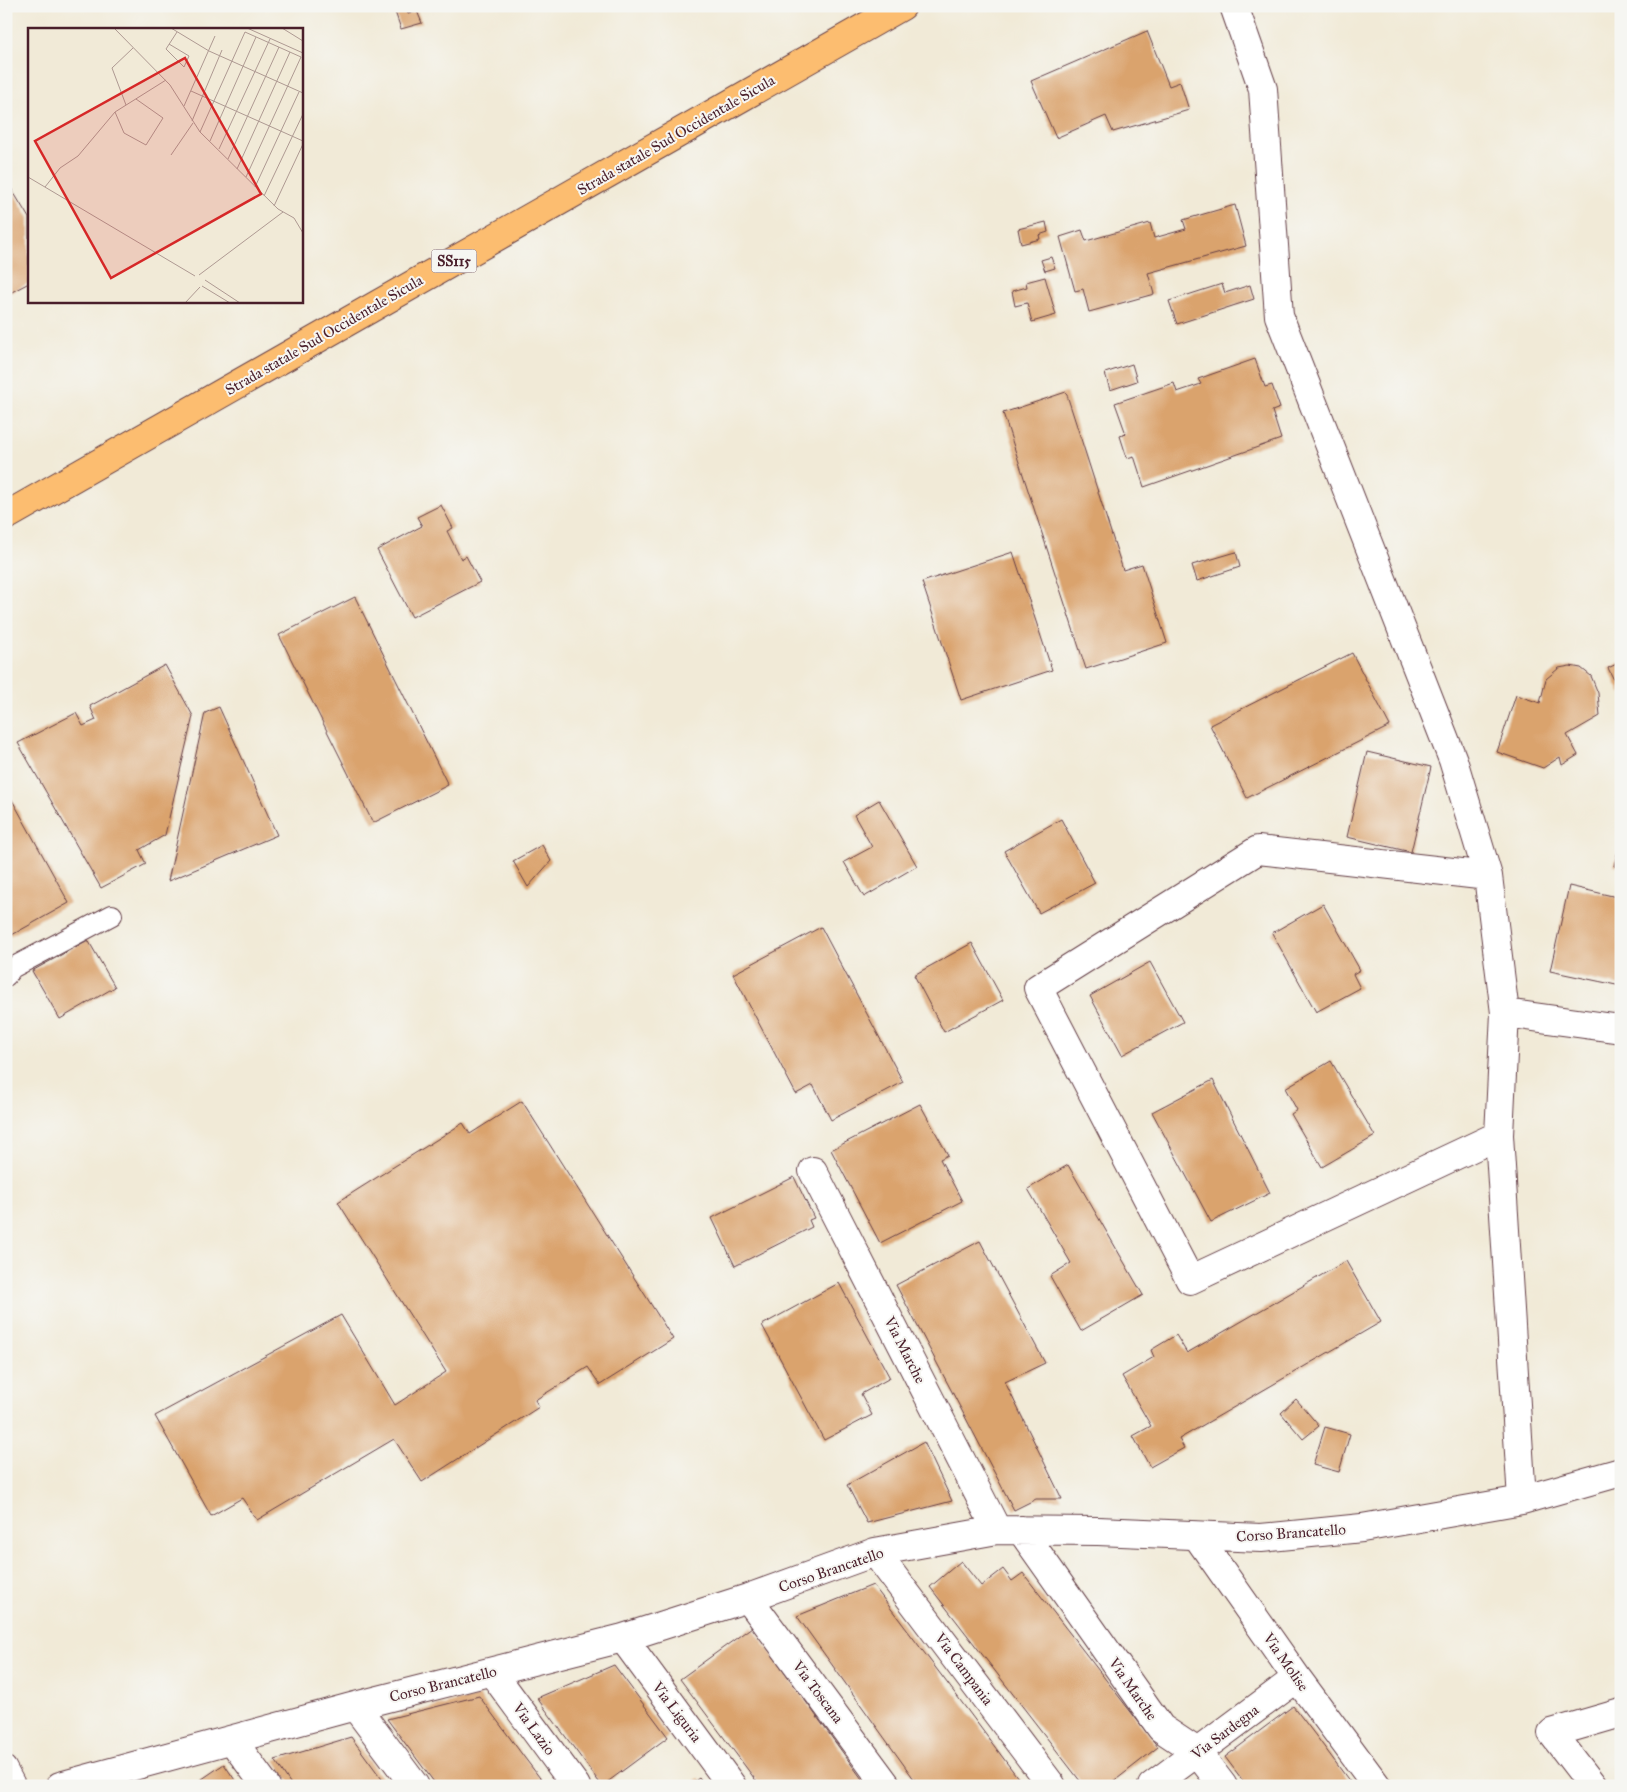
<svg xmlns="http://www.w3.org/2000/svg" width="1627" height="1792" viewBox="0 0 1627 1792" font-family="'IM FELL Great Primer',serif">
<style>
.building{fill:#daa36d}
.lines{fill:none;stroke-linecap:round;stroke-linejoin:round}
.service-casing{stroke:#633d45;stroke-width:22}
.minor-casing{stroke:#633d45;stroke-width:30}
.primary-casing{stroke:#633d45;stroke-width:30}
.service{stroke:#fff;stroke-width:20}
.minor{stroke:#fff;stroke-width:28}
.primary{stroke:#fcbd6f;stroke-width:28}
.labels{text-anchor:middle;dominant-baseline:central;stroke-width:4;stroke-linejoin:round;paint-order:stroke}
.shield{fill:#f6f6f2;stroke:#7e6067;stroke-width:1}
.shield-label{font-size:14px;font-weight:bold;fill:#4a1f2b}
.street-label{font-size:15px;fill:#4a1f2b;stroke:#f6f6f2}
.inset-road{fill:none;stroke:#ae9992;stroke-width:1}
.view{fill:#d62828;fill-opacity:0.15;stroke:#d62828;stroke-width:2.5}
.inset-edge{fill:none;stroke:#4a1f2b;stroke-width:2.5}
</style>
<rect width="100%" height="100%" fill="#f6f6f2"/>
<filter id="ink" filterUnits="userSpaceOnUse"><feTurbulence type="fractalNoise" baseFrequency=".02" numOctaves="2"/><feDisplacementMap in="SourceGraphic" scale="10" xChannelSelector="R" yChannelSelector="G"/><feConvolveMatrix kernelMatrix="1 2 1 2 8 2 1 2 1" color-interpolation-filters="sRGB"/></filter>
<filter id="wash" filterUnits="userSpaceOnUse"><feTurbulence type="fractalNoise" baseFrequency=".0096" numOctaves="4" result="noise"/><feDisplacementMap in="SourceGraphic" scale="20" xChannelSelector="R" yChannelSelector="G"/><feGaussianBlur stdDeviation="1.12" result="paint"/><feColorMatrix in="noise" values="0 0 0 0 0 0 0 0 0 0 0 0 0 0 0 0 0 1.4 0 .05"/><feComposite in="paint" operator="in"/></filter>
<g filter="url(#wash)">
<rect width="100%" height="100%" fill="#f1ead7"/>
<g id="blocks">
<path class="building" d="M393,6H406L408,14L417,11L422,23L401,29Z
M1147,31L1169,86L1180,82L1189,110L1113,132L1106,116L1056,138L1031,81Z
M11,188L29,218V283L6,295V191Z
M1235,205L1246,246L1148,273L1154,294L1089,312L1083,289L1075,291L1060,237L1082,230L1086,241L1150,223L1154,238L1186,229L1183,220Z
M1046,222L1048,232L1039,235L1040,239L1021,244L1018,229Z
M1051,257L1055,268L1045,271L1041,260Z
M1045,277L1056,315L1032,322L1027,303L1015,306L1012,291L1027,287L1026,282Z
M1222,284L1225,293L1250,285L1254,299L1177,324L1169,301Z
M1255,359L1265,387L1272,385L1280,408L1272,411L1281,439L1144,487L1134,456L1127,458L1120,436L1126,434L1115,403L1174,383L1177,392L1201,384L1198,379Z
M1132,364L1137,381L1110,390L1105,373Z
M1066,392L1123,570L1142,564L1167,643L1086,669L1003,413Z
M441,505L453,528L447,531L461,559L466,556L480,582L412,617L377,550L422,526L417,517Z
M1013,552L1052,670L961,700L922,582Z
M1236,552L1240,567L1197,581L1192,565Z
M355,597L448,785L373,823L279,635Z
M1352,653L1390,726L1247,798L1210,725Z
M1621,662V694L1608,668Z
M165,665L193,716L165,835L139,850L146,864L101,888L18,743L76,713L83,726L96,720L90,706Z
M1570,666L1581,668L1591,676L1598,693L1600,716L1567,735L1578,755L1562,765L1560,757L1543,768L1497,752L1516,695L1540,703L1546,679L1559,668Z
M219,707L277,835L168,881L205,713Z
M1367,752L1431,767L1411,852L1347,837Z
M6,789L69,903L10,936L6,930Z
M879,800L917,866L864,897L844,862L872,847L854,815Z
M1061,819L1095,883L1039,913L1004,851Z
M1620,843H1621V867L1614,866Z
M542,845L551,861L528,887L513,861Z
M1569,886L1621,898V986L1550,971Z
M1323,904L1360,970L1353,974L1360,988L1316,1012L1272,933Z
M821,927L903,1082L831,1120L813,1085L796,1094L733,974Z
M88,940L115,987L60,1019L32,971Z
M972,943L1003,1000L944,1032L914,975Z
M1150,962L1183,1022L1122,1055L1090,996Z
M1331,1061L1375,1136L1322,1167L1291,1114L1297,1110L1285,1088Z
M1213,1080L1270,1193L1211,1222L1152,1112Z
M522,1101L673,1339L600,1385L588,1367L535,1400L539,1407L422,1482L394,1439L257,1520L242,1498L211,1516L155,1416L341,1315L395,1405L446,1372L338,1202L463,1123L470,1134Z
M920,1104L948,1155L940,1159L962,1201L880,1243L831,1150Z
M1068,1165L1143,1295L1081,1331L1050,1276L1071,1263L1028,1189Z
M794,1177L814,1218L809,1220L812,1227L735,1266L712,1218Z
M980,1241L1045,1363L1005,1382L1062,1499H1036L1014,1510L896,1285Z
M1346,1261L1381,1322L1179,1439L1184,1448L1150,1467L1133,1436L1151,1426L1122,1376L1154,1357L1151,1350L1176,1335L1187,1353Z
M839,1283L890,1378L861,1394L872,1415L824,1440L762,1325Z
M1296,1399L1319,1426L1303,1439L1281,1413Z
M1325,1427L1350,1434L1339,1472L1313,1465Z
M924,1442L952,1501L867,1523L847,1485Z
M961,1561L981,1586L1003,1569L1012,1581L1023,1573L1158,1747L1108,1786H1084L930,1587Z
M873,1585L957,1696L1024,1786H919L797,1616Z
M752,1627L830,1735L867,1786H760L680,1679Z
M614,1665L668,1737L602,1786L537,1698Z
M479,1696L524,1757L546,1786H437L387,1719Z
M1293,1706L1319,1740L1353,1786H1247L1225,1757Z
M351,1737L387,1786H292L275,1760Z
M224,1764L239,1786H192Z
M699,1778L705,1786H688Z"/>
</g>
</g>
<g filter="url(#ink)">
<use href="#blocks" fill-opacity="0" stroke="#633d45" stroke-width="1"/>
<g class="lines">
<defs>
<path id="service" d="M6,976L12,968L112,915
M6,1767L16,1786"/>
<path id="minor" d="M1234,6L1263,89L1279,316L1453,760L1488,876
M1505,1013L1621,1029
M1499,1135L1190,1280L1038,988L1258,850L1488,876L1505,1013L1499,1135L1522,1500
M813,1171L997,1530
M1021,1530L1161,1728L1197,1752L1223,1786
M1197,1536L1297,1678L1377,1786
M875,1552L1052,1786
M748,1598L887,1786
M623,1638L732,1786
M492,1672L576,1786
M355,1706L415,1786
M232,1740L266,1786
M60,1786L355,1706L623,1638L748,1598L875,1552L997,1530L1098,1531L1261,1538L1362,1528L1522,1500L1621,1472
M1152,1786L1297,1678
M1593,1786L1552,1733L1621,1713"/>
<path id="primary" d="M6,516L902,6"/>
</defs>
<use href="#service" class="service-casing"/>
<use href="#minor" class="minor-casing"/>
<use href="#primary" class="primary-casing"/>
<use href="#service" class="service"/>
<use href="#minor" class="minor"/>
<use href="#primary" class="primary"/>
</g>
</g>
<g class="labels">
<rect class="shield" x="431.5" y="249.5" width="45" height="23" rx="4"/>
<g class="shield-label">
<text x="454" y="261">SS115</text>
</g>
<g class="street-label">
<text transform="translate(676 135) rotate(-30)">Strada statale Sud Occidentale Sicula</text>
<text transform="translate(324 335) rotate(-30)">Strada statale Sud Occidentale Sicula</text>
<text transform="translate(905 1350) rotate(63)">Via Marche</text>
<text transform="translate(1291 1533) rotate(-4)">Corso Brancatello</text>
<text transform="translate(831 1570) rotate(-19)">Corso Brancatello</text>
<text transform="translate(1286 1662) rotate(55)">Via Molise</text>
<text transform="translate(964 1669) rotate(53)">Via Campania</text>
<text transform="translate(443 1684) rotate(-14)">Corso Brancatello</text>
<text transform="translate(1133 1689) rotate(55)">Via Marche</text>
<text transform="translate(818 1692) rotate(53)">Via Toscana</text>
<text transform="translate(677 1712) rotate(53)">Via Liguria</text>
<text transform="translate(534 1729) rotate(54)">Via Lazio</text>
<text transform="translate(1225 1732) rotate(-37)">Via Sardegna</text>
</g>
</g>
<g transform="translate(28 28)">
<rect width="275" height="275" fill="#f1ead7"/>
<path class="inset-road" d="M86,0L142,57L172,104L250,181L266,190L275,205M143,0L181,23L275,65M219,0L275,25M254,0L275,13M141,16L161,28L156,39L138,21L149,4M163,63L275,113M108,71L135,90L118,117L96,105L87,84L138,52M98,77L84,40L105,20M156,78L187,8M164,93L194,22M172,104L217,4L273,29L218,149M182,113L228,9M191,121L242,11M143,127L165,95M200,131L251,19M209,141L262,24M0,149L167,248M17,159L32,140L50,128L87,84M227,159L271,64M236,168L275,86M246,178L275,116M171,247L255,184M177,252L212,275M174,258L202,275M157,275L172,259"/>
<path class="view" d="M157,30L233,166L83,250L7,113Z"/>
<rect width="275" height="275" class="inset-edge"/>
</g>
<rect width="1627" height="1792" fill="none" stroke="#f6f6f2" stroke-width="25"/>
</svg>
